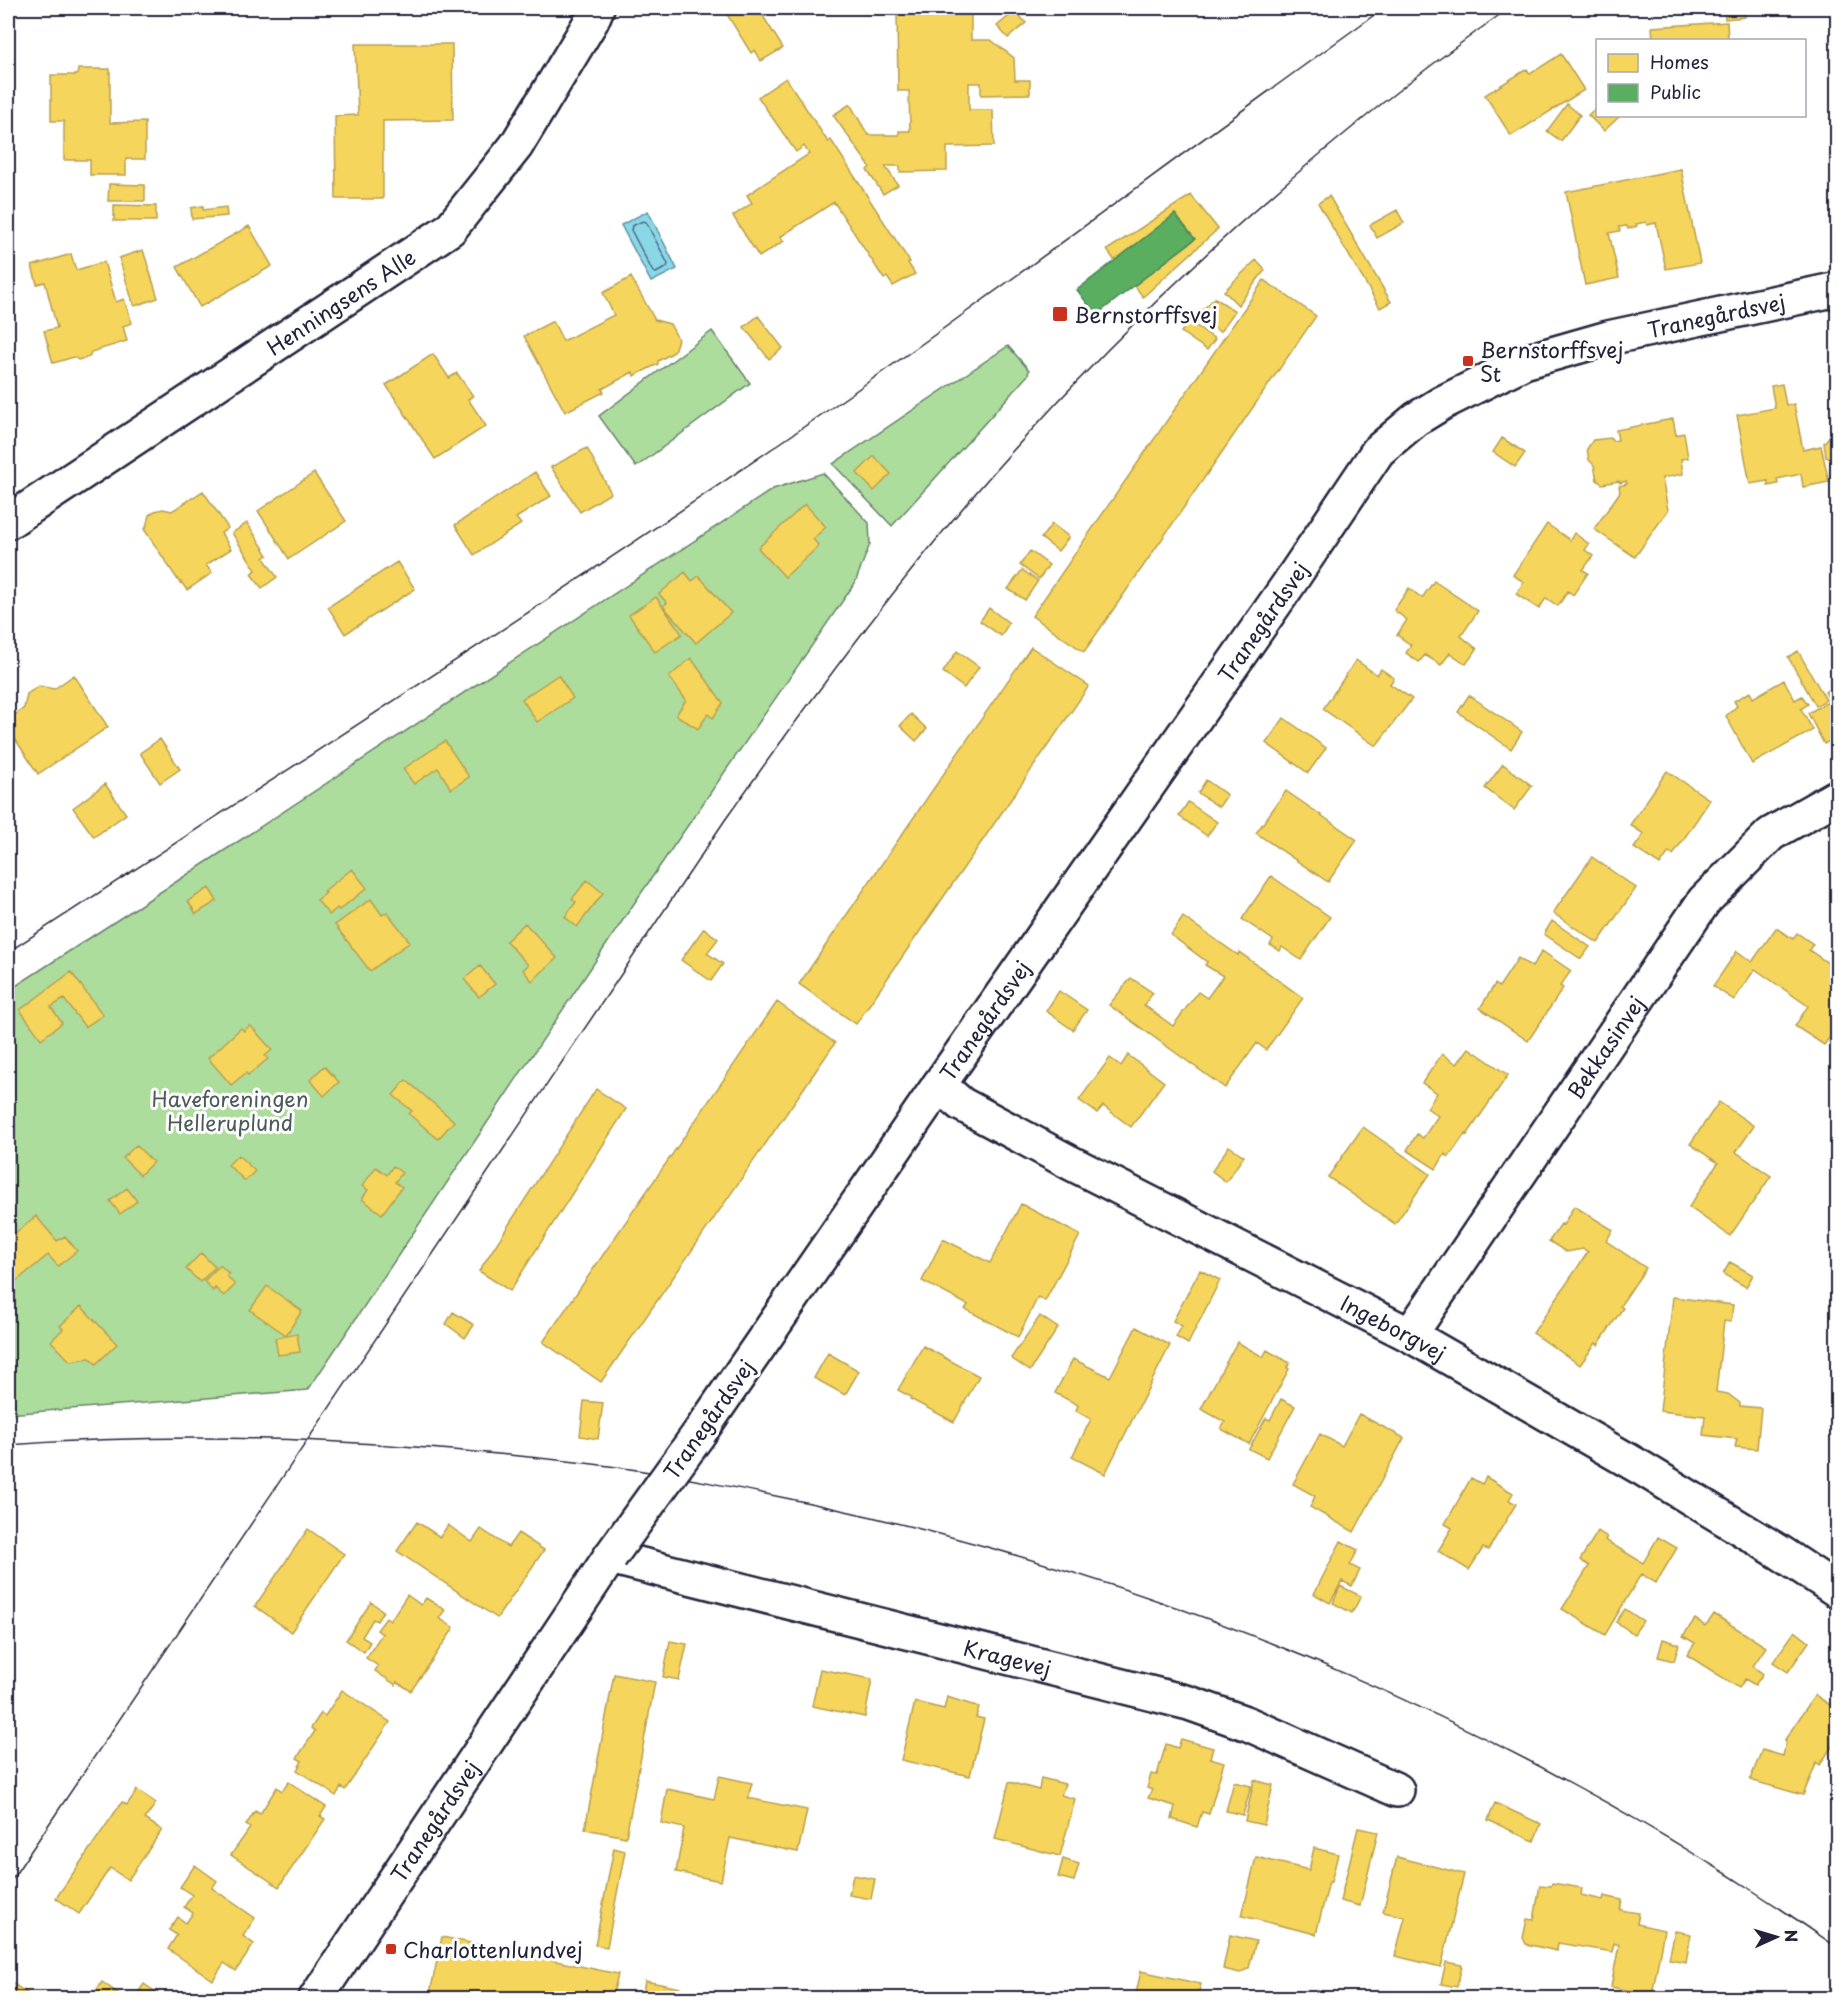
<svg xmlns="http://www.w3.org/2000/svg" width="1845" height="2006" viewBox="0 0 1845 2006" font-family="'Playpen Sans',sans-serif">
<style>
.green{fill:#addd9d;stroke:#68806c;stroke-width:1.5}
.water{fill:#8ad7e8;stroke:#608fa3;stroke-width:1.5}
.homes{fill:#f6d55c;stroke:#b69f52;stroke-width:1.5}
.public{fill:#5aae61;stroke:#498456;stroke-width:1.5}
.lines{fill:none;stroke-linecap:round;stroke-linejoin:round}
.shore{stroke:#4c6a80;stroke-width:1.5}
.minor-casing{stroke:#22223b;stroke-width:38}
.minor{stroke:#fff;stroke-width:33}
.tram{stroke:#22223b;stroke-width:1.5}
.minor-bridge-casing{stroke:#22223b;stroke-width:38;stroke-linecap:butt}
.minor-bridge{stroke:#fff;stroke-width:33}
.poi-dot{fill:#c8321e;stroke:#fff;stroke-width:2}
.labels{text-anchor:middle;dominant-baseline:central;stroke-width:6;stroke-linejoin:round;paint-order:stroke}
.street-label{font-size:21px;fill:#22223b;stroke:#fff}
.poi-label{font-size:21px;fill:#22223b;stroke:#fff;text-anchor:start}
.park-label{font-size:21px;fill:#4c5a58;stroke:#fff}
</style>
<rect width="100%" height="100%" fill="#fff"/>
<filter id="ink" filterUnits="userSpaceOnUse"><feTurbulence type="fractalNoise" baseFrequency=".0167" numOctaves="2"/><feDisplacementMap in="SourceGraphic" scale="12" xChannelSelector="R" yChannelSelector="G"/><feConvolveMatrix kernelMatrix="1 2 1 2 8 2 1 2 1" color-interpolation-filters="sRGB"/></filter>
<g filter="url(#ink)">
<path class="green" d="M712,331L750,383L636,467L599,416Z
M1008,346L1029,370L1028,375L892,526L833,464Z
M823,473L869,523L870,544L855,583L633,905L308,1390L8,1414V991L242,839L773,489Z"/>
<path class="water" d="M648,211L677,269L651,282L621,225Z"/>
<path class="homes" d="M723,8H758L783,48L761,61L755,50L751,53Z
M971,8V40H991L1014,58L1015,80H1030V94L981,95V83H969V110H993L994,146L947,147V171L900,172V166H885L898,185L883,194L867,170L870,167L833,115L850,104L868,135H899V131H910L909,91H898L897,9Z
M1724,8H1744L1745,17L1725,19Z
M1015,11L1026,23L1008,38L997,26Z
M1727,22L1728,40H1653L1652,27Z
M355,44H452L453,120L383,121V199H336L335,116L358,115Z
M1561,54L1584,90L1511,136L1485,95L1527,69L1530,74Z
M78,69H110V123L145,122V159H126V175H90V160H64V121H51V75H77Z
M786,78L828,142L831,140L910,262L908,263L915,274L893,286L887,277L884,279L834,202L780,237L784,241L759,257L733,216L752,203L747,195L809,154L804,146L796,152L758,97Z
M1567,104L1580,115L1561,141L1547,131Z
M1598,106V116H1620L1604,131L1588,115Z
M1681,169L1700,263L1666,269L1656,223L1647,225L1646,222L1636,224L1637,226L1628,229L1627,226L1619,227L1620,231L1609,233L1619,278L1585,285L1566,192Z
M109,184L145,185V201H108Z
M1191,195L1218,229L1143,297L1134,285L1195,239L1175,214L1115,261L1107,250Z
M1329,196L1391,302L1380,308L1318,203Z
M114,205L156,206V221H114Z
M203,206V210L226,207L227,216L192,219L191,208Z
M1397,210L1404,223L1377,238L1370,225Z
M249,226L272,266L200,307L177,267Z
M143,250L158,298L134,306L119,258Z
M71,254L76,270L104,262L116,302L124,299L132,323L123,326L127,341L91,352L89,357L78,360L74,357L53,363L44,331L57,328L45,282L37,284L32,266Z
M1256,260L1265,270L1238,305L1224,291Z
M631,277L655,320L670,324L678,339L674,352L658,361V364L634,376L633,372L602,389L604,392L565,412L524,336L553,321L563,341L614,315L603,293Z
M1264,280L1316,316L1084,652L1032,616Z
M1215,298L1235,311L1220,332L1196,316Z
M758,316L783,348L769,359L744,327Z
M1189,321L1215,339L1207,350L1181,332Z
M433,354L449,378L457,373L473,396L468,399L486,426L435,459L386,385Z
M1782,384L1786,405L1794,404L1803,450L1821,446L1829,482L1803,487L1801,474L1777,479L1778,484L1768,486V481L1750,484L1737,415L1775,408L1771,386Z
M1673,419L1676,435L1684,433L1688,458L1681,459L1683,474L1662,478L1668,510L1635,557L1594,529L1620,492L1619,486L1627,484L1626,481L1620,483L1619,481L1602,484L1597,480L1594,465L1589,460L1587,449L1593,440L1611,438L1612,441L1618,440L1616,430Z
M1832,433H1838V463L1826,457L1824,443Z
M1502,438L1525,453L1515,467L1493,452Z
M587,448L611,493L580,512L551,467Z
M874,456L891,474L874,491L857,473Z
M535,472L551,496L516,518L521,524L474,555L455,525Z
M314,473L346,521L289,559L258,511Z
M203,491L228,528L221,533L231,549L206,565L212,573L187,590L181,582L180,583L144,529L146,528L149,515L155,511L163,509L172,511Z
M805,504L826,527L813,539L819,546L785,577L758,548Z
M247,523L268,555L264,558L277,577L262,588L251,574L256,570L232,533Z
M1052,524L1069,537L1058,551L1041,538Z
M1547,524L1570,540L1574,533L1589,544L1585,550L1593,556L1583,570L1588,573L1573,595L1568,591L1558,606L1546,598L1539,609L1516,594L1524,582L1513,575Z
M1030,551L1049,565L1039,579L1020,565Z
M397,562L415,589L345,634L328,607Z
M1022,570L1038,581L1025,600L1008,589Z
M685,572L692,581L699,576L731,613L696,643L663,606L667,603L659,594Z
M1434,581L1478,611L1461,636L1477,649L1466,664L1450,653L1441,665L1425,655L1419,662L1406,653L1411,645L1397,635L1407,620L1394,610L1409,588L1422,598Z
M656,597L682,634L655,652L629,615Z
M989,608L1009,623L1001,636L980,621Z
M1031,647L1089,686L856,1024L799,984Z
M957,651L979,667L964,688L943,672Z
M1798,651L1826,700L1816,706L1788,657Z
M691,658L723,703L713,718L708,714L698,729L676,715L686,700L669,677Z
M1356,660L1377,675L1381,669L1394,678L1390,684L1412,699L1376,746L1323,709Z
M74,675L108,727L38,774L8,728V720L24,708L27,694L39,686L54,689Z
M558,675L573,698L537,722L522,699Z
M1784,680L1795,700L1802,696L1808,704L1801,709L1813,730L1752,764L1726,716L1737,706L1734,701L1750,692L1753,698Z
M1834,686L1838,691V703L1832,706L1833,707L1838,705V737L1824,744L1808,713L1830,701L1825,692Z
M1469,695L1522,732L1511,749L1458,712Z
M911,714L927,729L916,741L900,726Z
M1284,718L1326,748L1308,773L1266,743Z
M160,739L180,769L160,783L140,753Z
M445,741L469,777L451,789L438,768L414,784L403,769Z
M1503,764L1532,786L1514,810L1485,788Z
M1667,771L1710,800L1673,855L1669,852L1660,865L1634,848L1644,834L1630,825Z
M1206,780L1227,795L1219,807L1198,793Z
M105,784L126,814L94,837L73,808Z
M1286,791L1357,840L1328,882L1256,833Z
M1188,802L1217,822L1207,836L1179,816Z
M1592,857L1636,888L1598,943L1553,913Z
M352,869L367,888L339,910L337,908L329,915L317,900L326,893L324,891Z
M1271,876L1330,917L1301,960L1282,947L1280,951L1270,945L1273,940L1242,919Z
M587,880L603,893L577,927L565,917L576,902L572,899Z
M209,888L217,901L196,914L188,901Z
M371,899L382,915L387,912L410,942L370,971L335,925Z
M1183,917L1238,955L1239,952L1303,998L1266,1050L1257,1043L1225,1088L1109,1005L1131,978L1153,993L1144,1005L1173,1026L1198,992L1207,998L1223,976L1205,965L1207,962L1171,935Z
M1552,921L1590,947L1581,959L1544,934Z
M525,923L557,958L532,981L523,970L528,965L506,941Z
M704,928L718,939L707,953L723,964L711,981L681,960Z
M1776,928L1793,939L1797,933L1813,944L1809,950L1838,970V992L1835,996L1838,998V1026L1824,1045L1795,1026L1808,1006L1755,969L1734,1000L1713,986L1737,951L1752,962Z
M1542,951L1571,971L1560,986L1563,988L1528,1041L1480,1008L1495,984L1499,987L1518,958L1532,967Z
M480,966L495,984L479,997L464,979Z
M71,972L103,1015L85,1027L64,999L51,1007L62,1023L41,1039L20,1010Z
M1059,991L1087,1010L1073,1030L1046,1011Z
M777,1002L835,1043L601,1382L543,1342Z
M250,1025L272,1050L265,1056L268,1059L248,1075L246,1073L231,1085L208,1058L241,1028L244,1031Z
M1469,1048L1508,1075L1467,1135L1465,1134L1449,1157L1445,1154L1436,1169L1407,1150L1417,1134L1423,1138L1438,1116L1427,1108L1437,1093L1422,1083L1442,1054L1457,1064Z
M1128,1055L1164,1082L1131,1127L1103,1106L1097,1113L1079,1100L1110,1058L1121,1066Z
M324,1066L339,1082L324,1096L310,1080Z
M406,1080L454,1121L438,1139L409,1114L412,1111L393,1095Z
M596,1089L626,1109L510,1291L479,1271Z
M1719,1102L1754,1126L1736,1152L1771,1176L1730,1236L1689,1207L1718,1163L1690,1144Z
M1363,1127L1430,1174L1395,1224L1328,1177Z
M136,1145L153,1162L140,1175L123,1158Z
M1229,1146L1244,1156L1226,1182L1212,1171Z
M238,1155L255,1171L245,1181L228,1165Z
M393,1166L402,1173L395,1182L402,1187L382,1214L362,1199L368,1190L362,1186L376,1167L387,1175Z
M127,1188L137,1201L120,1214L110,1201Z
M1021,1204L1080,1235L1045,1301L1038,1297L1018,1337L965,1309L968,1305L922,1281L943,1239L990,1263Z
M1574,1206L1613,1230L1606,1241L1646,1268L1620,1306L1623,1308L1598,1345L1596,1343L1580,1365L1533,1333L1588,1252L1583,1249L1566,1252L1549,1241L1561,1224L1563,1225Z
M36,1216L57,1241L65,1236L77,1251L58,1266L48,1255L14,1283L8,1275V1239Z
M201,1253L215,1267L200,1282L186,1269Z
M1730,1262L1753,1275L1746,1287L1723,1274Z
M220,1265L229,1274L227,1276L235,1285L224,1296L215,1288L213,1291L204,1281Z
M1200,1270L1220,1280L1188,1344L1176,1337L1182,1326L1173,1321Z
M267,1286L302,1311L286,1335L250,1310Z
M1673,1297L1733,1305L1731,1322L1724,1321L1716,1392L1728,1394L1740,1403V1406L1761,1408L1757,1449L1735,1447L1737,1439L1703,1435L1705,1416L1660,1411Z
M81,1306L117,1344L96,1364L90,1358L70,1361L51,1341L63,1329L60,1326Z
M453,1312L474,1325L465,1338L446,1324Z
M1040,1316L1058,1328L1030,1371L1011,1358Z
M1136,1327L1170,1345L1105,1474L1072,1457L1091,1419L1076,1411L1078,1405L1055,1393L1073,1359L1110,1377Z
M297,1334L300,1352L278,1355L275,1338Z
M1237,1342L1263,1357L1267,1350L1290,1363L1287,1368L1289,1369L1249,1444L1221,1429L1225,1422L1201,1409Z
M923,1346L979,1376L954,1422L910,1399L911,1397L898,1390Z
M828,1353L859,1371L845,1395L814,1378Z
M1281,1399L1295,1406L1267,1458L1249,1449L1266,1418L1270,1420Z
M584,1401L603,1403L598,1439L580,1436Z
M1359,1414L1404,1438L1354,1532L1310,1507L1315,1496L1293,1484L1320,1434L1342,1446Z
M1486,1477L1513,1493L1509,1500L1516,1504L1488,1550L1483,1548L1469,1570L1438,1551L1452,1528L1445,1524L1471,1478L1482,1484Z
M417,1522L440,1537L448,1525L472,1542L481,1529L508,1547L518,1533L544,1550L497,1618L397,1551Z
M308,1529L344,1554L291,1632L255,1606Z
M1598,1531L1607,1537L1605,1540L1643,1563L1658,1537L1677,1548L1656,1583L1641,1574L1605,1635L1562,1609L1589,1566L1580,1560Z
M1341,1541L1358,1550L1350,1565L1360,1570L1352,1586L1342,1581L1330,1603L1314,1594Z
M1340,1586L1361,1596L1352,1613L1333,1603Z
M407,1595L421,1605L426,1598L445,1610L439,1618L454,1628L411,1691L397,1682L396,1685L375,1671L378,1666L366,1658L382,1634L377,1630L386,1618L390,1621Z
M371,1602L383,1611L377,1621L373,1619L362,1637L370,1642L364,1652L346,1640Z
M1625,1609L1643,1621L1634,1634L1616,1622Z
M1714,1614L1766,1647L1753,1666L1763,1674L1755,1685L1745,1679L1739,1688L1687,1655L1695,1643L1683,1636L1695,1619L1706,1626Z
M1795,1631L1809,1642L1788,1672L1773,1662Z
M1663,1639L1679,1644L1674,1661L1658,1657Z
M670,1641L687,1644L679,1680L663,1677Z
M820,1669L872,1679L865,1717L812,1706Z
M614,1674L655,1682L626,1837L585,1829Z
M342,1690L390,1722L345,1790L341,1787L336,1796L297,1770L302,1761L297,1758L315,1731L311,1728L321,1713L325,1716Z
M1815,1695L1838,1710V1737L1820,1765L1817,1762L1803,1795L1750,1780L1762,1750L1783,1756L1786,1742L1784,1741Z
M947,1697L979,1707L976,1717L984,1719L970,1776L901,1760L915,1702L944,1709Z
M1181,1739L1213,1748L1210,1758L1224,1762L1209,1814L1202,1812L1197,1827L1172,1819L1175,1806L1148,1798L1152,1790L1147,1788L1151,1774L1157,1775L1166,1744L1178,1748Z
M719,1776L752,1783L748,1798L807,1810L798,1852L730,1838L721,1881L676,1872L684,1828L661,1823L667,1789L714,1799Z
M1041,1778L1065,1784L1061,1795L1075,1799L1060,1856L995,1839L1009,1782L1039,1790Z
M1254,1780L1273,1785L1264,1825L1245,1821Z
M289,1782L326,1807L320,1816L325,1819L279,1887L231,1855L250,1828L246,1825L255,1811L260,1814L277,1787L282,1791Z
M1234,1782L1251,1786L1243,1815L1226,1811Z
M137,1790L156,1803L145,1819L162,1830L128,1880L110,1868L79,1914L56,1898L122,1802L127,1805Z
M1495,1803L1541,1824L1534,1841L1488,1820Z
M1358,1828L1378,1832L1360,1906L1340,1901Z
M614,1848L625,1851L607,1947L595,1945Z
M1314,1848L1338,1854L1331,1882H1329L1316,1934L1242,1916L1256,1857L1309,1870Z
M1397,1857L1464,1874L1441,1967L1395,1956L1405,1917L1383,1912Z
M1063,1859L1079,1864L1074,1881L1058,1877Z
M195,1865L217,1881L212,1888L255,1918L243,1936L254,1944L236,1971L224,1963L213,1980L168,1949L177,1935L169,1930L178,1917L186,1923L193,1913L184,1907L192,1895L180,1887Z
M853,1875L875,1879L871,1899L849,1895Z
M1552,1883L1582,1888L1581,1895L1603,1900L1604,1896L1622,1900L1620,1910L1639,1913L1637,1924L1664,1930L1652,1995L1611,1987L1619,1945L1614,1943L1612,1952L1558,1943L1557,1951L1526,1944L1523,1938L1527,1919L1534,1920L1540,1885L1551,1886Z
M1675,1931L1691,1934L1686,1962L1669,1959Z
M1230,1935L1256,1941L1249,1968L1240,1973L1223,1969Z
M442,1937L618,1974L612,1998H429Z
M1446,1962L1462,1965L1457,1987L1441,1984Z
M1141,1971L1201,1984L1197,1998H1135Z
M8,1980L34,1998H8Z
M645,1981L732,1998H642Z
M102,1982L125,1998H91Z
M144,1984L165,1998H134Z
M1446,1991L1466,1994L1465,1998H1446Z"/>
<path class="public" d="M1175,214L1195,239L1096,315L1077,290Z"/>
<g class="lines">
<path class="shore" d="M643,221L646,222L668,264L667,267L656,273L653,272L631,230L632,226Z"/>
<defs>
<g id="minor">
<path id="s1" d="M8,522L450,229L516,146L592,20L597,8"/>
<path id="s2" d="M939,1085L961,1104L1069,1162L1410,1335L1643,1469L1781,1553L1838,1591"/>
<path id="s3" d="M1410,1335L1704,901L1771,834L1838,796"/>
<path id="s4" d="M698,1435L939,1085L1288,585L1378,451L1416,419L1442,403L1524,362L1608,338L1838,289"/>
<path id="s5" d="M316,1998L610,1557L1189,1703L1248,1724L1397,1790"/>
</g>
</defs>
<use href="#minor" class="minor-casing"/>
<use href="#minor" class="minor"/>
<path class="tram" d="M8,952C270,781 534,612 792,435C993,297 1186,149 1384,8
M8,1445C143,1435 280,1436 415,1447C480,1452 545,1458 609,1466C676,1475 743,1489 810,1503C1177,1582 1530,1732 1838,1948
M8,1885L725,820C802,711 881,604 967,503C1126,317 1310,150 1509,8"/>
<defs>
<path id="minor-bridge" d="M610,1557L698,1435"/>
</defs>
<use href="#minor-bridge" class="minor-bridge-casing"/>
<use href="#minor-bridge" class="minor-bridge"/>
</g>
</g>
<g class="poi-dot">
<rect x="1052" y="306" width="16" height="16" rx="3"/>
<rect x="1462" y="355" width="12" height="12" rx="3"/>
<rect x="385" y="1943" width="12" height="12" rx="3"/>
</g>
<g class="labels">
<g class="street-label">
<text stroke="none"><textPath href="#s1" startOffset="399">Henningsens Alle</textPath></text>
<text stroke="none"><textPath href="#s4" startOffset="1566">Tranegårdsvej</textPath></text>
<text stroke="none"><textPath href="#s4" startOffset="990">Tranegårdsvej</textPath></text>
<text stroke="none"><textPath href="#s4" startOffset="504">Tranegårdsvej</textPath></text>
<text stroke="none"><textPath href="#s3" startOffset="348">Bekkasinvej</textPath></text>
<text stroke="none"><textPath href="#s2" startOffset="516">Ingeborgvej</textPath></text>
<text transform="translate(708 1419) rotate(-55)">Tranegårdsvej</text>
<text stroke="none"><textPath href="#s5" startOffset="940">Kragevej</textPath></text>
<text stroke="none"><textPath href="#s5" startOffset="213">Tranegårdsvej</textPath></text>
</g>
<g class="poi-label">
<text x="1074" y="314">Bernstorffsvej</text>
<text x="1480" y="349">Bernstorffsvej<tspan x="1480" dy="24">St</tspan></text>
<text x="403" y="1949">Charlottenlundvej</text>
</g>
<g class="park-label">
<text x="230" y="1098">Haveforeningen<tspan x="230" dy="24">Helleruplund</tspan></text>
</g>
</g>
<rect width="1845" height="2006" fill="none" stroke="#fff" stroke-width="30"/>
<rect x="15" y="15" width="1815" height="1976" fill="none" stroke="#22223b" stroke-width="2" filter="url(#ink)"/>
<rect x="1596" y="39" width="210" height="78" fill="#ffffff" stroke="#a7a7b1" stroke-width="1.5"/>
<rect x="1608" y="54" width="30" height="18" fill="#f6d55c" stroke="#a7a7b1" stroke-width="1.5"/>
<text x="1650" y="69" font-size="18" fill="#22223b">Homes</text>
<rect x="1608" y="84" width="30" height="18" fill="#5aae61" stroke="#a7a7b1" stroke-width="1.5"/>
<text x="1650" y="99" font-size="18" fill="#22223b">Public</text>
<g transform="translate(1776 1937) rotate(86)" stroke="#ffffff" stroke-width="4.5" paint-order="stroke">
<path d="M0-4.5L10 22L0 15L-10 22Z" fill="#22223b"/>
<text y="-9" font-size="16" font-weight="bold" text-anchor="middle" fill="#22223b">N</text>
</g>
</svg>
